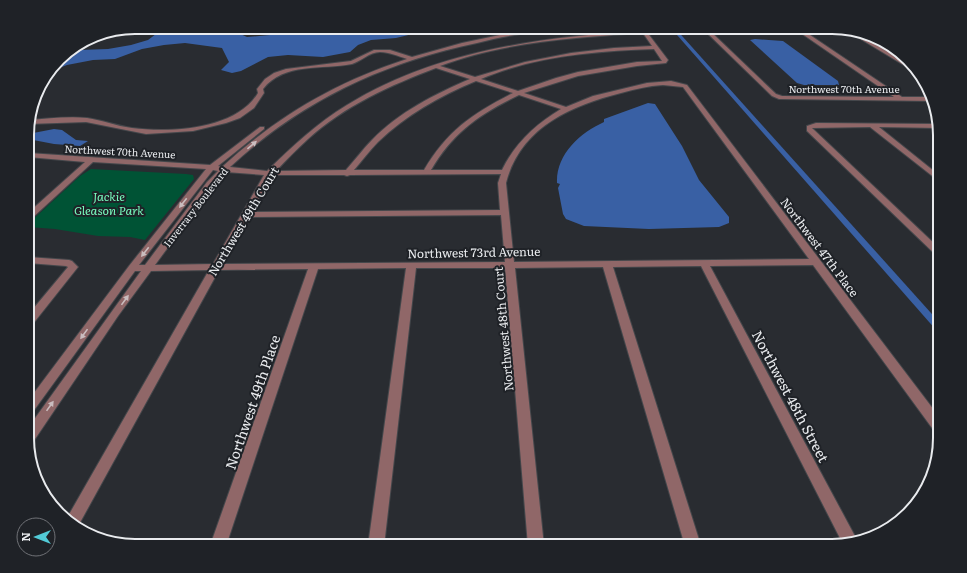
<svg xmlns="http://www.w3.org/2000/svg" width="967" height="573" viewBox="0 0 967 573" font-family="Literata,serif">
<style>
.green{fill:#005335}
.water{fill:#3960a4}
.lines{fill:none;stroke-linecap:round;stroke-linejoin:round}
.canal{fill:#3960a4;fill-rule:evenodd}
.minor-casing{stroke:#44474b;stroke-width:2}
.minor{fill:#906768;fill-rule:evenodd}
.oneway{fill:#cabdbf}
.labels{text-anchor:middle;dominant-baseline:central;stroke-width:4;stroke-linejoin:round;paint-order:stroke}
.far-street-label{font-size:10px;fill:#e9ebee;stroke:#1f2227}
.park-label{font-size:12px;font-style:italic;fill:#79fec0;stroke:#1f2227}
.street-label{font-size:12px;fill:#e9ebee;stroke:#1f2227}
.near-street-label{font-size:14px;fill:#e9ebee;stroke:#1f2227}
.rim{fill:none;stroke:#e9ebee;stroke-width:2}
</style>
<rect width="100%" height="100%" fill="#292c31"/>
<path class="green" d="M91,169L186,174L193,175L194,179L145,240L130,237L98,236L55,229L28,227V224L80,176Z"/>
<path class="water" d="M215,27L227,28L247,37L270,35L285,31L286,27H479H441L396,38L371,40L358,45L350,52L323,57L288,55L268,57L241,71L232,73L221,70L229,62L222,48L185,43L164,45L142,49L115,59L93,60L67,65L51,71L64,54L72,49L79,50L108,49L131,45L148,40L156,34L171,30Z
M755,39L783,41L838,81L839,85H804L797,83L750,40Z
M648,103L655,104L682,146L699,180L729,217V223L719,227L649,229L584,226L566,219L563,214L558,188L560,184L557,183C556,154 580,133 604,122V119Z
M54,129L62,130L76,140L88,141L80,146L54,144L28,139V134Z"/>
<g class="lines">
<path class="canal" d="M670,27H674L940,323V332L937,331Z"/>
<defs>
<path id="minor" d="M556,27H572C563,32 547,30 536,32C516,34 496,38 477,43C382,63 301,101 230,167L267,171C292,147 317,123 347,105C435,51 540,37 641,31L639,27H643L668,60L666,63L637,66L578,76L524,93L566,107L593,96L647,83L671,81L687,85L940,418V433L935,432L813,265L710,266L857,540L843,544L701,266L613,267L701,546H685L603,267L515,268L544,546H528L505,268H416L384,546H368L406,268L318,269L226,546H210L308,269L219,270L77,528L67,518L209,270L151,271L118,316L33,442L28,443V428L141,271H135L32,413L28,415V401L129,266L206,169L93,162L31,219L28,220V213L85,162L28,157V153L210,165L260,127H264V129L218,166L222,167C278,116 334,83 407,59C398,56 389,52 380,52C369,52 362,61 352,64C322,70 284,62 263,89L264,93L254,108L240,118L226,123L193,131L146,134L86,122L28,124V120C47,119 67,116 87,118C102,120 116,126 132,128C170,133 236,130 258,93L257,89L265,79L274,73L286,69L351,61L374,50H390L412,57L462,43L500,35ZM643,33L652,46L614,48L571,53L525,62L475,77L440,66C503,42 578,37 643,33ZM654,49L662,61L637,62L578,72L556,78L518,91L481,79C535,56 596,51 654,49ZM436,68L470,79C435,94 399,112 372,140C363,149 355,160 346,170L276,171C286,160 297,149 308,139C344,106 391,85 436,68ZM476,81L513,93C473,113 447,131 424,170H354C362,161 369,151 378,142C406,115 440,96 476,81ZM663,85L683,87L809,259L514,262L506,183C520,128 570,106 621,93C635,89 648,86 663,85ZM519,95L561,109C536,124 515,143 502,170H431C453,132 480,114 519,95ZM213,170L218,171L207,182L145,265H139ZM226,172L264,175L213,264L155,265L213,186ZM501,174L498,183L500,210L251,212L272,175H344L347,176L350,175ZM501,215L505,262L222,264L248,217Z
M701,27L707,29H838L844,30L804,31L902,97H930L931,101L779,99L772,96ZM710,31H798L894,97L782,96L776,94Z
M120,30L118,35H114L115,31Z
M849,32L857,34L908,63L915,70H912Z
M816,123L939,124V128L879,127L940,176V182L870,127L812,128L940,249V257L937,256L807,131V126Z
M28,257L69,260L72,261L78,267L32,325L28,326V315L68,267L66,266L28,263Z"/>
</defs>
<use href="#minor" class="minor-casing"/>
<use href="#minor" class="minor"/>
</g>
<defs><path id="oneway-solid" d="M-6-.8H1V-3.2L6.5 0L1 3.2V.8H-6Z"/></defs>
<g class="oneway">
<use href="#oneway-solid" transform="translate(252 145) rotate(-40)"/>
<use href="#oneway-solid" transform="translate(183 203) rotate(128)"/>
<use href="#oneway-solid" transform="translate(145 252) rotate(128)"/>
<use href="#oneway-solid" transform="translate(125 300) rotate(-54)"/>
<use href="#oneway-solid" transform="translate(84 334) rotate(126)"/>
<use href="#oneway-solid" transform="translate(50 406) rotate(-55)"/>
</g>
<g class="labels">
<g class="far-street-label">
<text x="844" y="88">Northwest 70th Avenue</text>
<text transform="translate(120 151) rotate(3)">Northwest 70th Avenue</text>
<text transform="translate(195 207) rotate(-52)">Inverrary Boulevard</text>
</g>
<g class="park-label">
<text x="109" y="196">Jackie<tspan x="109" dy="14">Gleason Park</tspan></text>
</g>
<g class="street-label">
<text transform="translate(243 221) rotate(-59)">Northwest 49th Court</text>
<text transform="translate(820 247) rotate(53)">Northwest 47th Place</text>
<text transform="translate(474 252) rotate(-1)">Northwest 73rd Avenue</text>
<text transform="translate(503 329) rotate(-95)">Northwest 48th Court</text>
</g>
<g class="near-street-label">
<text transform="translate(791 396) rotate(62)">Northwest 48th Street</text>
<text transform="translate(252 402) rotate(-71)">Northwest 49th Place</text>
</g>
</g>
<path d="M0 0H967V573H0ZM135 34H832A101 101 0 0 1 933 135V438A101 101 0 0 1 832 539H135A101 101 0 0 1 34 438V135A101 101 0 0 1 135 34Z" fill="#1f2227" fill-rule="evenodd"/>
<path class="rim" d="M135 34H832A101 101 0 0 1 933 135V438A101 101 0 0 1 832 539H135A101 101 0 0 1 34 438V135A101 101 0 0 1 135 34Z"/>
<g transform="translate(36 537) rotate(270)"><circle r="19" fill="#1f2227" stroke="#707277"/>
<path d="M0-3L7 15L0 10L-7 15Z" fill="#52cbd7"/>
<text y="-6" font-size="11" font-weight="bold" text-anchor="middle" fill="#e9ebee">N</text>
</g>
</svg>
